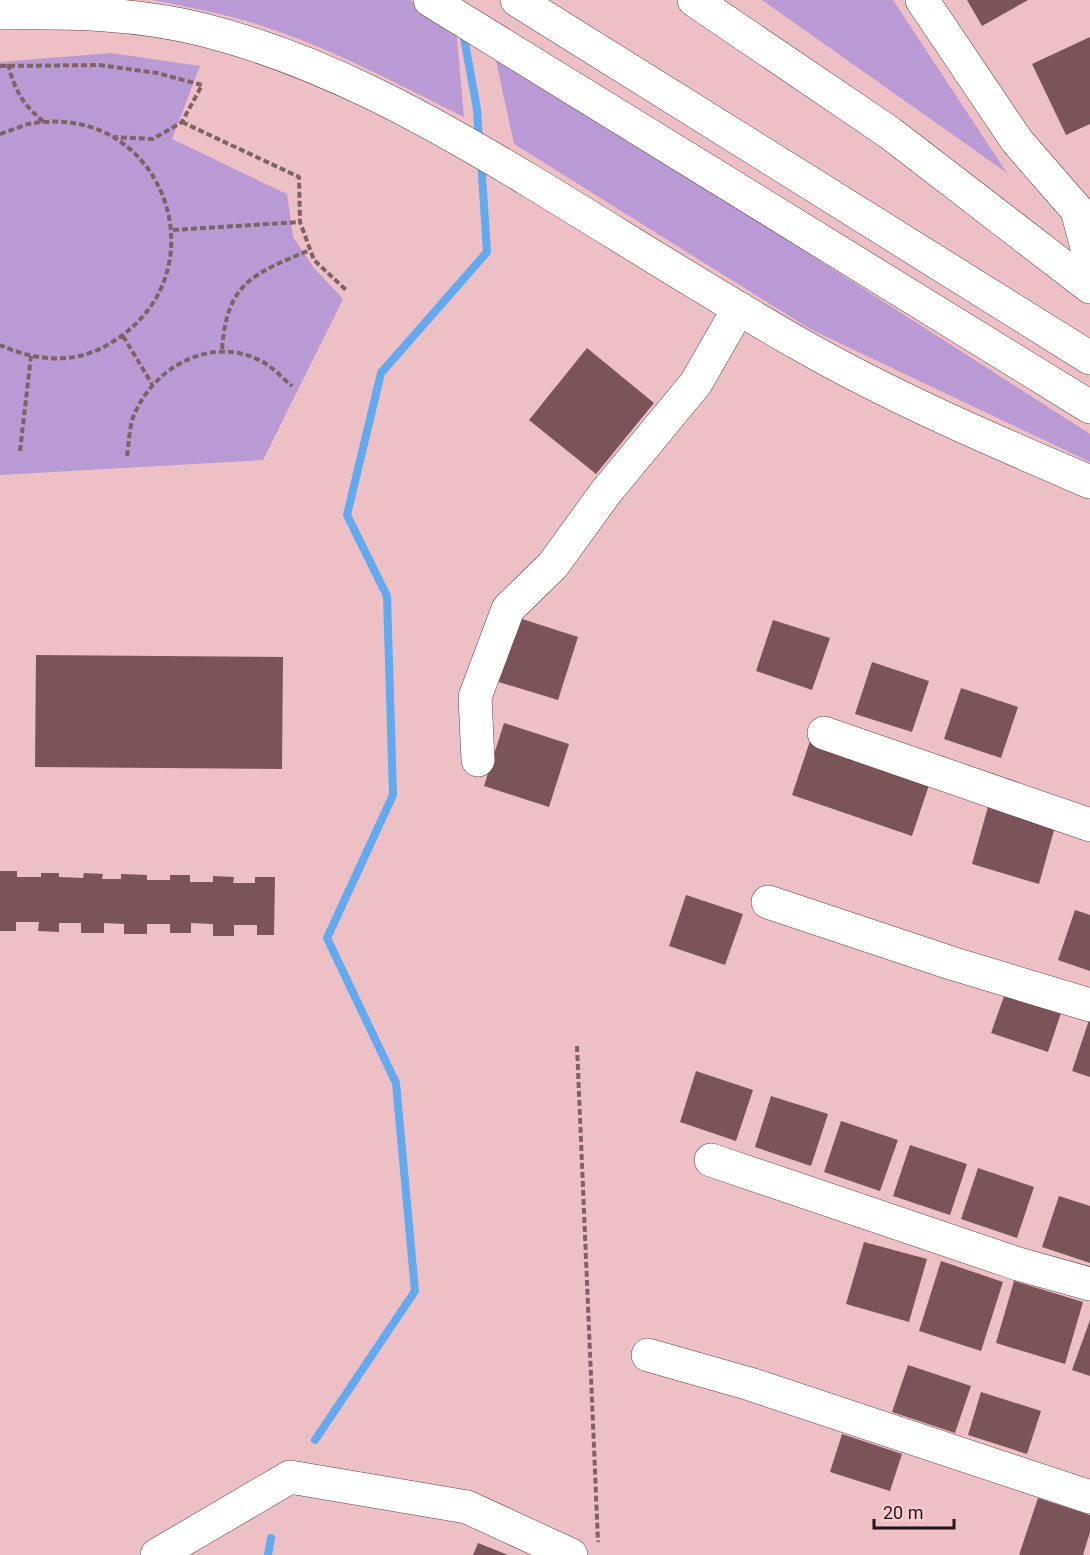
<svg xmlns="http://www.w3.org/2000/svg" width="1090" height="1555" viewBox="0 0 1090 1555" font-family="Roboto,sans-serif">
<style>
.green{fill:#ba9ad5}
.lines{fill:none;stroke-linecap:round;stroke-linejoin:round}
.stream{stroke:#62a9ef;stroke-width:8}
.building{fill:#7a5459}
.minor-casing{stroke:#643f45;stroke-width:34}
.major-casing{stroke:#643f45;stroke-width:34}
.highway-casing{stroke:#643f45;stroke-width:34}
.path{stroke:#7f6266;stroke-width:4;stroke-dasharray:6 3;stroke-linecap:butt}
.minor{stroke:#fff;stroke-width:33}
.major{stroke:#fff;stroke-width:33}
.highway{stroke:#fff;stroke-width:33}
</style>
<rect width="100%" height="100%" fill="#edc0c6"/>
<path class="green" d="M152,0H410L456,28L464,117C403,87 341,53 277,31C236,16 194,8 152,0Z
M762,0H893L1007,173Z
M494,52L1090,434V462L810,329L514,144Z
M111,53L200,66L172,139L287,194L293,237L314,268L343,299L263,460L0,475V62Z"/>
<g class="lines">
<path class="stream" d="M463,32L477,109L479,141
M315,1440L415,1291L396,1083L327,938L393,795L387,596L347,515L381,373L487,252L481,160
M268,1555L271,1538"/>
</g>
<path class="building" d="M967,0H1028L982,26Z
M1090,37V124L1066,135L1032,64Z
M587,348L654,403L596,474L529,420Z
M513,616L578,637L558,700L492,680Z
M773,620L830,638L812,690L756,671Z
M36,655L283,657L282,769L35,767Z
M872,662L929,681L912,732L855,714Z
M961,688L1018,707L1001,758L944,739Z
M504,723L569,744L549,807L484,786Z
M810,741L929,785L912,836L792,795Z
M989,803L1056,823L1039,884L972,864Z
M0,871H17V877H41V873H59V877L83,878L84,873L103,874L102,879H121V874L147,875V880H170V875H190V882H213V876L234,877L233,883H255V877H275L274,935H257V925H234V936H213V924L191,923V933H170V924H147V934H124V924L104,923V933H81V923H59V932L38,931L39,922H16V931H0Z
M686,895L743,914L725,965L669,946Z
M1075,910L1090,915V971L1058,960Z
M1009,982L1065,1001L1048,1052L991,1033Z
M1090,1017V1077L1072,1071Z
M696,1071L753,1090L736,1141L680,1122Z
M771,1096L828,1114L811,1166L755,1147Z
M841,1121L898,1140L880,1191L824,1172Z
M910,1145L967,1164L950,1215L893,1196Z
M978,1168L1034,1187L1017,1238L961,1219Z
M1059,1196L1090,1206V1263L1042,1247Z
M864,1242L927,1259L909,1322L846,1304Z
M941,1261L1003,1282L981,1351L919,1331Z
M1014,1281L1083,1302L1065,1364L996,1343Z
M1090,1320V1376L1072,1370Z
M908,1365L971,1386L955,1433L892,1412Z
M981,1392L1041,1411L1027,1454L968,1435Z
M842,1434L902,1454L890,1491L830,1472Z
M1038,1498L1090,1515V1532L1083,1555H1019Z
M478,1543L508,1555H473Z"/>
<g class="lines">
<defs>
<path id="minor" d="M922,0L1017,141L1077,210L1090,259
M824,733L1090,825
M478,760L475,697L508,609L553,565L606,492L696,383L739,308
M768,902L951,963L1090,1005
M711,1160L1018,1264L1090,1284
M648,1355L750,1384L1090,1497
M157,1555L290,1477L467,1507L571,1555"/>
<path id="major" d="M430,0L1090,407
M517,0L1090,358"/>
<path id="highway" d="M694,0L890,133L1090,287
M0,13C68,12 137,13 204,30C321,60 424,117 527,179C618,234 708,292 801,345C894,398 992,440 1090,482"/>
</defs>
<use href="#minor" class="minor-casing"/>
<use href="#major" class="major-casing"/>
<use href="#highway" class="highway-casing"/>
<path class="path" d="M8,64C15,91 23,105 44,122
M0,66L100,65L157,73L202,85L182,122L153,139L113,137
M182,122L299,177L300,222L314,260L346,290
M0,134C11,131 23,124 35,123C165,104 226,276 109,344C75,365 35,361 0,345
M173,230L300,222
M123,336L152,384
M222,349C227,282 253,274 310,250
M20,451L31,356
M127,456C129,444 129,427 134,415C154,367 210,336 259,360C271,365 282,378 292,386
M577,1046L598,1542"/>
<use href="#minor" class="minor"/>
<use href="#major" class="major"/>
<use href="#highway" class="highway"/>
</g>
<path d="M874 1519v9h80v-9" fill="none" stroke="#231416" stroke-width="3"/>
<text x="883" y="1519" font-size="18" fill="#231416" stroke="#faccd2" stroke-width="4.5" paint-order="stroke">20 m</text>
</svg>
